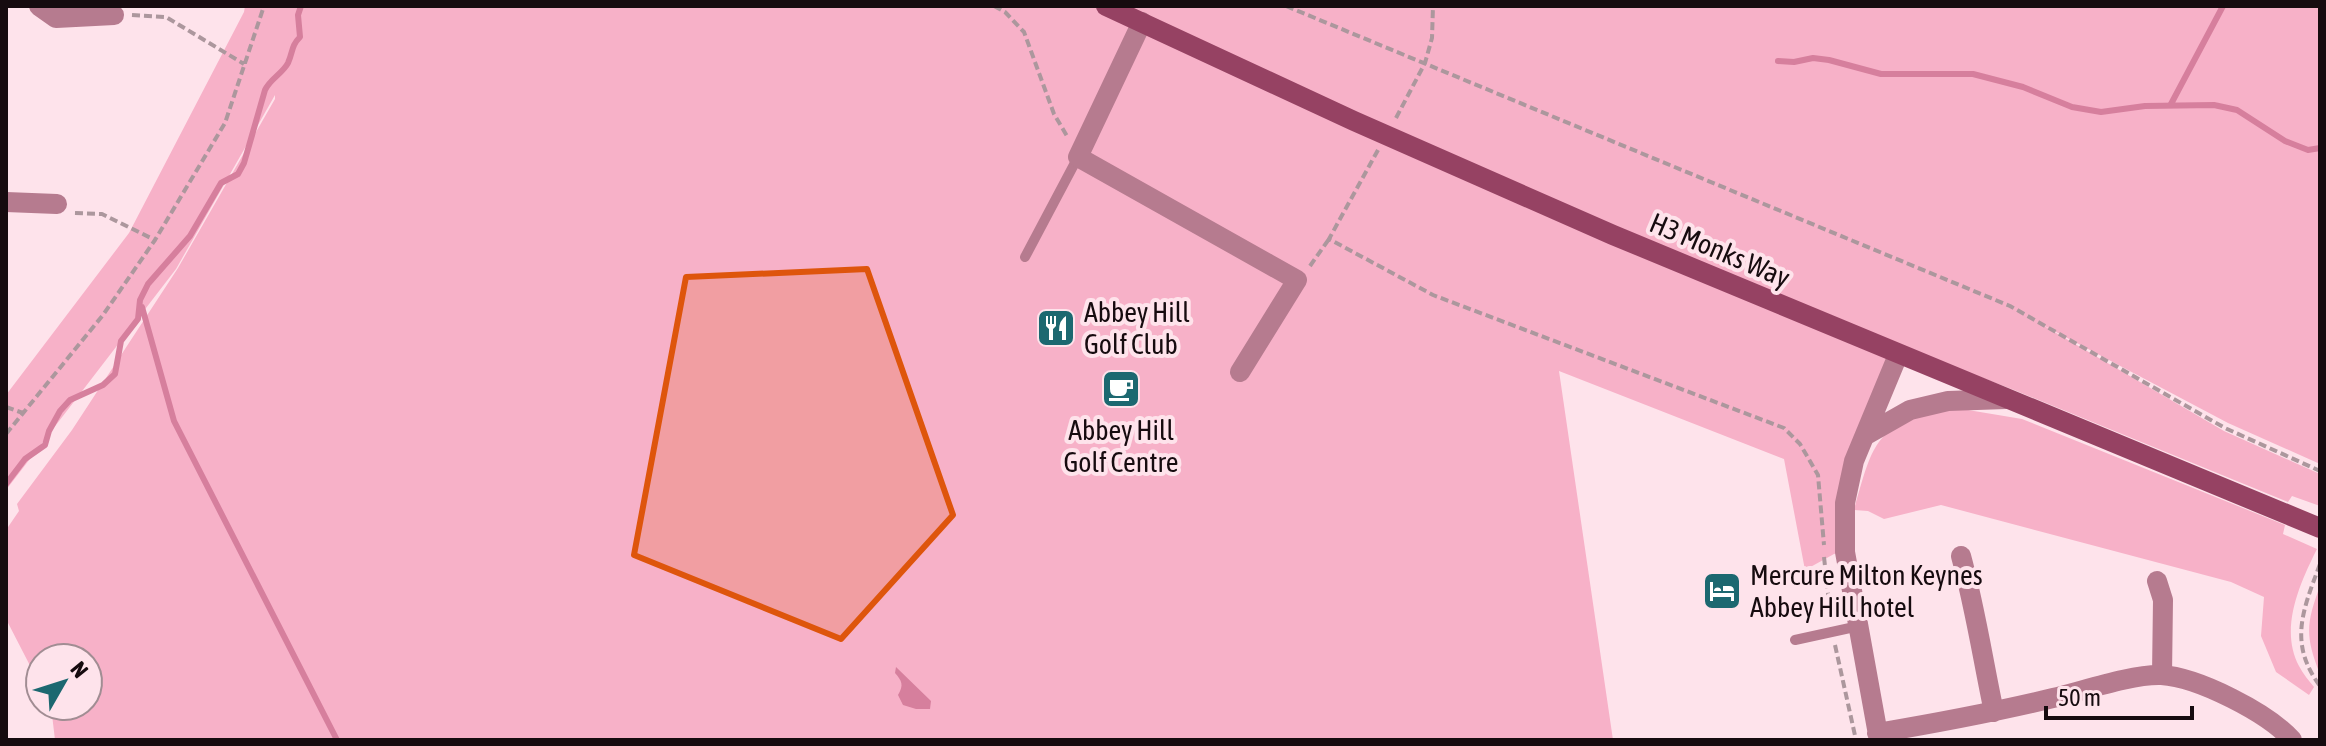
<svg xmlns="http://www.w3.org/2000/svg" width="2326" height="746" viewBox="0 0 2326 746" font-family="'Asap Condensed',sans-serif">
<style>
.green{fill:#f7b1c8}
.water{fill:#d67f9d}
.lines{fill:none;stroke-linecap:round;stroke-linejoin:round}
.stream{stroke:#d67f9d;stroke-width:6}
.path{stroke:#ac979d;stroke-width:4;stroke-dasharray:8 4;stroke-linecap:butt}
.lane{stroke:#b67b8f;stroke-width:10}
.street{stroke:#b67b8f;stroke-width:20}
.secondary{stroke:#964263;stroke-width:20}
.marked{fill:#de550c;fill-opacity:0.2;stroke:#de550c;stroke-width:6;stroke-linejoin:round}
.labels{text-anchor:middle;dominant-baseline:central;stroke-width:8;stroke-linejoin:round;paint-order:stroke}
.street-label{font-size:28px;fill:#160b0f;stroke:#fee3eb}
.poi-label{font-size:28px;fill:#160b0f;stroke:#fee3eb;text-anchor:start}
</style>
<rect width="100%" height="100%" fill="#fee3eb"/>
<path class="green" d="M245,6H2320V464L2228,423L2039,323L2224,431L2320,474V506L2292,496L2288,502L2014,390L1653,251L1898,355L1866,435L1845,552L1834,554L1805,570L1784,459L1559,371L1613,740H55L51,706H88V658H40V685L6,619V530L19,511L17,504L72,430L178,268L275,99V95L176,269L6,490V395L129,233L244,12Z
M1950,407L2022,419L2285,525L2283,534L2317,549C2300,583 2279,629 2299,666C2303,674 2309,681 2314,687L2309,695L2276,672L2261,636L2264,597L2231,582L1941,505L1884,519L1868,511L1854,510C1874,439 1875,426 1950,407Z
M2320,586V674C2305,636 2306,624 2320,586Z"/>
<path class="water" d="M896,667L931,701L930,709H916L903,705L898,695C904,685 902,681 895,673Z"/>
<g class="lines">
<path class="stream" d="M1778,61L1794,62L1813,58L1829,60L1881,74H1973L2023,87L2072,107L2101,112L2145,106L2214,105L2237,110L2285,141L2308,150L2320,148
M2171,104L2223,6
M142,307L174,421L337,740
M6,484L25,459L45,445L49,431L60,411L70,400L103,385L115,374L121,341L138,319L140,300L148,284L190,236L221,183L238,174L244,163L265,90C270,79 283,73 288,63C293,52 291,46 300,37L298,15L301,6"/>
<path class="path" d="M994,6L1005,12L1024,32L1054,114L1067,136
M1286,6L2010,306L2225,428L2320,471
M132,15L166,17L244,64
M1396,118L1425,63L1432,38L1433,6
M1378,150L1329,239L1433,295L1784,428L1800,444L1818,475L1824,545
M75,213L102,214L155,240
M1310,266L1329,239
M6,407L23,413
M6,434L103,315L155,240L225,123L264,6
M1824,557L1831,620
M2320,564C2303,610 2288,643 2320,686
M1835,645L1856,740"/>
<path class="lane" d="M1025,257L1078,157
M1795,640L1859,626"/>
<path class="street" d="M39,6L56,18L114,15
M1142,22L1078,157L1297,280L1240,372
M6,202L57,204
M1866,435L1910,410L1948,401L2006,399
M1961,556C1975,607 1983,660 1994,712
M2157,581L2163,600L2162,675
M1877,733C1936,723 1995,712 2053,698C2083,691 2132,674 2161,675C2198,677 2268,713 2292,740
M1879,740L1845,552V503L1854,461L1898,355"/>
<path class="secondary" d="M1106,6L1354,121L1613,235L2320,528"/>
</g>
<path class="marked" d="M867,269L953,515L841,639L634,555L686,277Z"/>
<defs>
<symbol id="restaurant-square" viewBox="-11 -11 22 22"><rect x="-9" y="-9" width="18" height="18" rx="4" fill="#1c6870" stroke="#fee3eb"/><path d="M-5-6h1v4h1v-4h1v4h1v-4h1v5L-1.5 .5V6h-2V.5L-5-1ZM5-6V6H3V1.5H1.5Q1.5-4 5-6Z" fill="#fff"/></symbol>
<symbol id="cafe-square" viewBox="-11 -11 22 22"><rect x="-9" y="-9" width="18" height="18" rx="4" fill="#1c6870" stroke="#fee3eb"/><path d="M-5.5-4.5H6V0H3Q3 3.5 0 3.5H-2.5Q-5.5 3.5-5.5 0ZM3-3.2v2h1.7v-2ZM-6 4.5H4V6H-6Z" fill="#fff"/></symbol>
<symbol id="hotel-square" viewBox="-11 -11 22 22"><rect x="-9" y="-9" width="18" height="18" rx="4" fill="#1c6870" stroke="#fee3eb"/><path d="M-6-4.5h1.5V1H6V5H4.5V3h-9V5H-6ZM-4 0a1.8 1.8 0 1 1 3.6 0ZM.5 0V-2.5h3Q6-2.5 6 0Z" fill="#fff"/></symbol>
</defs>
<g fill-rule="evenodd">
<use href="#restaurant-square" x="1034" y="306" width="44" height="44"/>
<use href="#cafe-square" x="1099" y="367" width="44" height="44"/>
<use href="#hotel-square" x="1700" y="569" width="44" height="44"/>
</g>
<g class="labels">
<g class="street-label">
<text transform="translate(1720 250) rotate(23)">H3 Monks Way</text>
</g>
<g class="poi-label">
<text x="1084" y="312">Abbey Hill<tspan x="1084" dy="32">Golf Club</tspan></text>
<text x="1121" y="430" text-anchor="middle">Abbey Hill<tspan x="1121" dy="32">Golf Centre</tspan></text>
<text x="1750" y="575">Mercure Milton Keynes<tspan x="1750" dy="32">Abbey Hill hotel</tspan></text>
</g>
</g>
<rect width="2326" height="746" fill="none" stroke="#160b0f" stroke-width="16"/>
<g transform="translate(64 682) rotate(51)"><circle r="38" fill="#fee3eb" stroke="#a18d93" stroke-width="2"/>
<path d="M0-6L14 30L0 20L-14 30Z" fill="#1c6870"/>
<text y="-12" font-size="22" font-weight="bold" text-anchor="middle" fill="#160b0f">N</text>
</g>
<path d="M2046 706v12h146v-12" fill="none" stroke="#160b0f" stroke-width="4"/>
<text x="2058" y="706" font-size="24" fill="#160b0f" stroke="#fee3eb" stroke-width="6" paint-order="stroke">50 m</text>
</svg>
